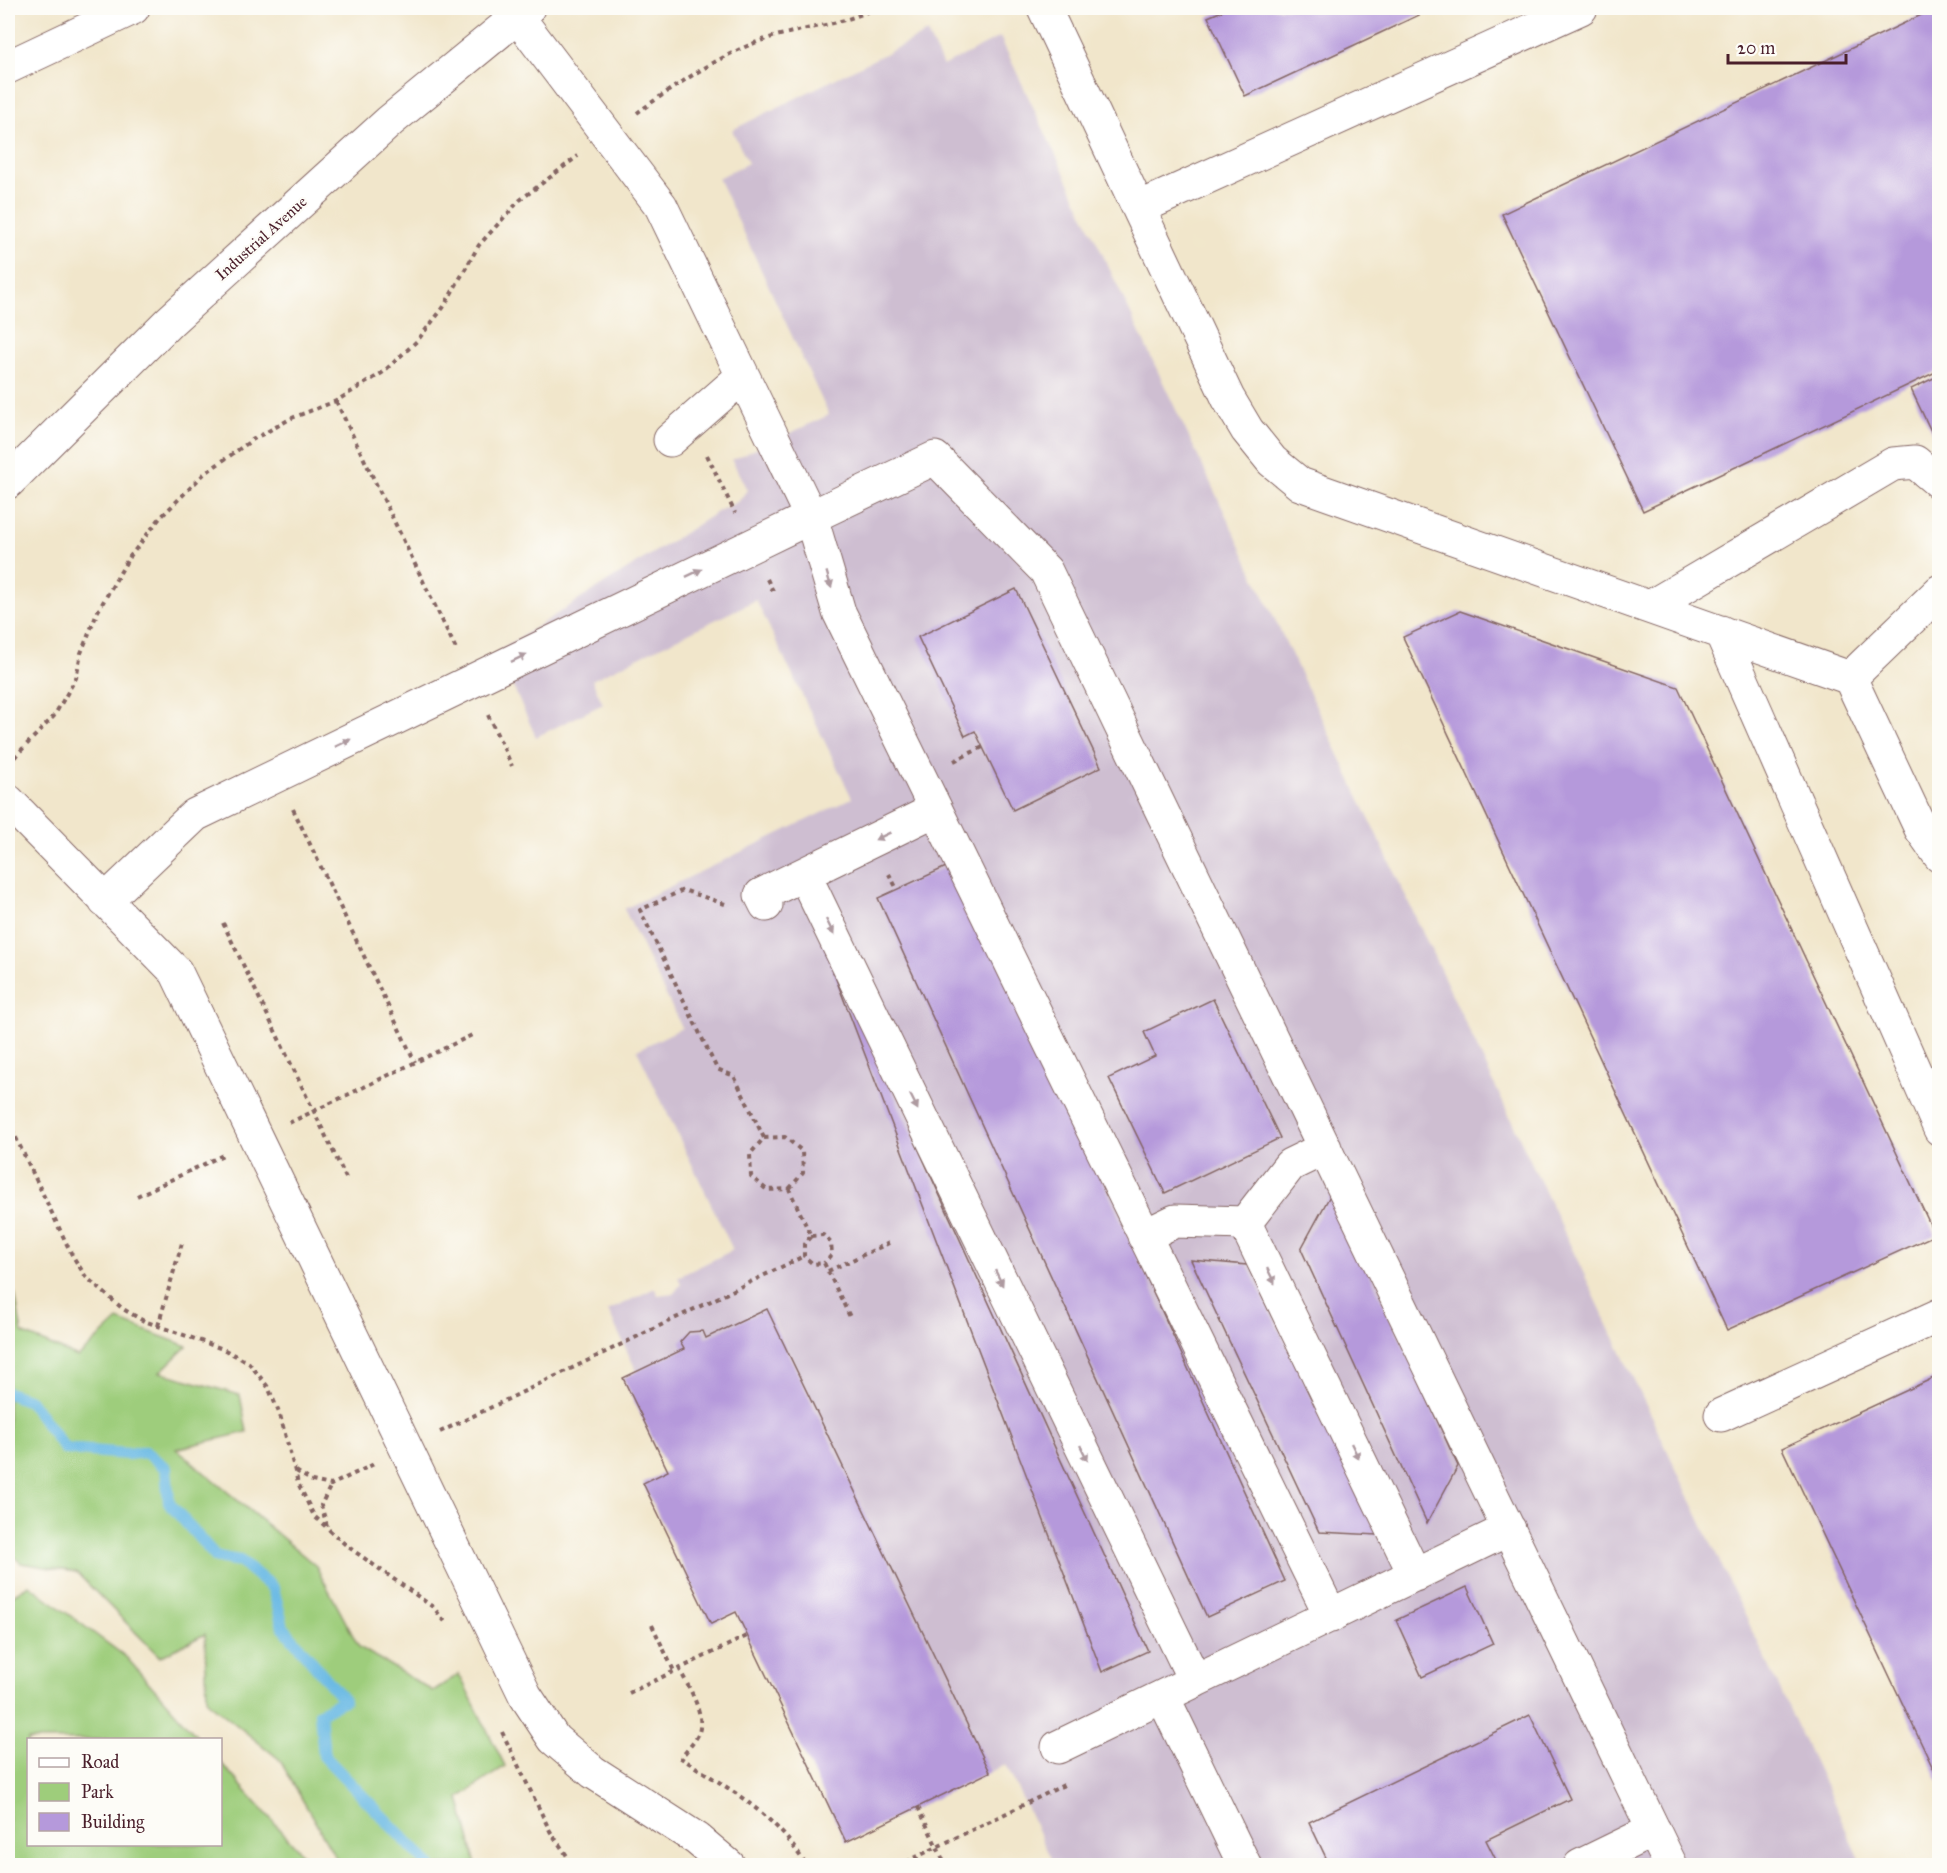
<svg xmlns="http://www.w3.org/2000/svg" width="1947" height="1873" viewBox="0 0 1947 1873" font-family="'IM FELL Great Primer',serif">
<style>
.industrial{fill:#cebed1}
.green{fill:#9ecd7b;stroke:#747653;stroke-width:1.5}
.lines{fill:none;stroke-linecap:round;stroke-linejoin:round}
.stream{stroke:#6abae4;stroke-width:12}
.building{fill:#b599db}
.minor-casing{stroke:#846563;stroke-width:35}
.path{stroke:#846563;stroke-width:4;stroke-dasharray:4.5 4.5;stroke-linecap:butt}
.minor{stroke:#fff;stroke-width:33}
.oneway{fill:#ae9aa0}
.labels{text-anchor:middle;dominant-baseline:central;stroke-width:4.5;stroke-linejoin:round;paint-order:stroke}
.street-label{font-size:16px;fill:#4a1f2b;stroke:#fdfcf7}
</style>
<rect width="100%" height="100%" fill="#fdfcf7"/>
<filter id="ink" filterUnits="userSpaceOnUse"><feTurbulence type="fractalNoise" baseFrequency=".0167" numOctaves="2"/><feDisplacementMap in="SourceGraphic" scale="12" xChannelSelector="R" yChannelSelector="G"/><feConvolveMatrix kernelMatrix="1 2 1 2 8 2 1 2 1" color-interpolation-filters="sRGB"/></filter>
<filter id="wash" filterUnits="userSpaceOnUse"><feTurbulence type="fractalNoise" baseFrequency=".008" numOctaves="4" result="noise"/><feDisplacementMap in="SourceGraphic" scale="24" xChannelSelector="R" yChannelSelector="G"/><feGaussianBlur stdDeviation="1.35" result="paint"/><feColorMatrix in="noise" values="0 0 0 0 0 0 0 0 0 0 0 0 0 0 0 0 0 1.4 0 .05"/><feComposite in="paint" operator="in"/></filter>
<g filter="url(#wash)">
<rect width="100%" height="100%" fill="#f1e6cb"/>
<path class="industrial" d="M927,33L943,66L1000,37L1863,1865H1054L1006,1765L990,1772L768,1309L706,1338L703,1331L689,1332L680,1342L684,1349L637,1372L608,1311L655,1288L658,1295L674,1293L681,1284L678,1277L733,1250L637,1050L682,1028L624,909L852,798L756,600L592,680L603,704L536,737L497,652L719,511L739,501L747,490L732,460L829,415L718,178L748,163L732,130Z"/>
<path class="green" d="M8,1285L15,1294L22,1333L78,1357L118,1320L187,1346L160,1372L240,1395L247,1432L176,1449L316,1566L359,1647L433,1691L459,1674L505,1766L459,1798L476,1865H340L279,1759L207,1701L205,1634L160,1657L76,1572L21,1563L8,1551Z
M29,1585L126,1657L199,1739L28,1740V1844H220L221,1763L312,1865H8V1598Z"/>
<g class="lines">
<path class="stream" d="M8,1393L30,1401L65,1449L128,1454L145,1452L166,1468L169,1503L216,1557L240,1561L273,1588L283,1627L344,1700L320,1713L324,1756L430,1866"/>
</g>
<g id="blocks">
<path class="building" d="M1229,8H1434L1245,96L1208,17Z
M1936,8H1940V370L1643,511L1502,214Z
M1940,375V450L1911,389Z
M1016,589L1101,767L1013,810L975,731L965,736L918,637Z
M1460,611L1678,687L1935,1235L1727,1330L1403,637Z
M957,862L1285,1581L1207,1617L878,898Z
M821,940H823L1148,1651L1102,1672Z
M1213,999L1280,1138L1165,1193L1109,1078L1155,1056L1144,1032Z
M1332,1192L1458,1466L1427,1523L1301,1249Z
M1191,1260L1247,1265L1378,1535L1319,1532Z
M767,1309L990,1772L846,1842L736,1612L711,1624L643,1483L668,1471L623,1378L684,1349L680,1342L689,1332L703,1331L706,1338Z
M1940,1375V1783L1782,1448Z
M1467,1587L1493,1644L1422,1677L1396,1620Z
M1530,1715L1570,1799L1486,1840L1499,1866H1330L1309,1822Z"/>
</g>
</g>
<g filter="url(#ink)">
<use href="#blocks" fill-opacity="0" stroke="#846563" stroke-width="1.5"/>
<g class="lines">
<defs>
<path id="minor" d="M1044,8L1228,398L1247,430L1272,461L1300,484L1850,678L1921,829L1940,856
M517,16L661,206L743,376L670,440
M8,67L133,8
M1139,208L1581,8
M743,376L811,517L935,458L1046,571L1671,1866
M8,482L170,321L390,121L528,8
M1650,607L1893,464L1915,462L1940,483
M1721,632L1940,1129
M1850,678L1940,591
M8,801L176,972L525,1695L554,1739L593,1772L697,1839L729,1866
M804,874L1195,1681
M105,901L195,815L811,517L839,612L1331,1616
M766,905L761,895L935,810
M1245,1223L1415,1575
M1144,1236L1175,1221L1245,1223L1290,1165L1325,1148
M1721,1415L1940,1315
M1163,1697L1245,1866
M1058,1747L1509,1529
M1580,1866L1654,1830"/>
</defs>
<use href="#minor" class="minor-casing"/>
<path class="path" d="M853,8L855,15
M637,113C673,87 718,56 760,41C797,28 841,26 875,8
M336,401L456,649
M707,455L735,513
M767,579L773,591
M488,715L512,766
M954,761L983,747
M8,764L54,716L76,678L81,653L98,611L128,559L160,518L204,474L252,440L292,418L336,401L382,373L417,341L443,308L479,245L520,200L578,156
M293,809L415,1062
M889,874L896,887
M725,904L683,890L640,910L717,1069L734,1076L764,1138L750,1154L751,1176L767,1190L789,1189L811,1236L804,1244V1256L813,1264L824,1263L850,1317
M223,923L346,1178
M8,1121L72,1255L86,1277L123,1309L144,1321L223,1349L249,1363L268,1387L280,1415L298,1483L314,1516L347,1546L433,1607L447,1624
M289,1123L472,1035
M764,1138L785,1137L802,1151L803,1173L789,1189
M137,1196L223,1155
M811,1236L823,1235L831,1243L832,1255L824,1263
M828,1271L889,1243
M158,1326L182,1243
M440,1432L804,1256
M296,1471L312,1481L331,1485L374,1464
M327,1526L321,1505L331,1485
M652,1625L674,1671
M679,1668C688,1687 707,1714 698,1735C694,1743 686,1751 681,1758C717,1781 756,1803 785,1836C793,1845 800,1856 807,1866
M629,1693L747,1636
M502,1732L550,1831L574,1866
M918,1807L946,1866
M898,1866L1064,1785"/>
<use href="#minor" class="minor"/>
</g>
<defs><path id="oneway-solid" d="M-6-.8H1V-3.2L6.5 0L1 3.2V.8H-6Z" transform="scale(1.5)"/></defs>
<g class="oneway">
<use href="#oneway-solid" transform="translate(694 573) rotate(-26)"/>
<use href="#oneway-solid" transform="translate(829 580) rotate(74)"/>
<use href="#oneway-solid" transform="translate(519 658) rotate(-26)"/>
<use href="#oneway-solid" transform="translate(343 743) rotate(-26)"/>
<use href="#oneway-solid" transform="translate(883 836) rotate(154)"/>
<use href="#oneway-solid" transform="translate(830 927) rotate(64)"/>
<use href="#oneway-solid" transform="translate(914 1102) rotate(64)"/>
<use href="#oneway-solid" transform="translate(1271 1276) rotate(64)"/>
<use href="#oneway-solid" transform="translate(999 1278) rotate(64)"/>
<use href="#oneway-solid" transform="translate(1355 1451) rotate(64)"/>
<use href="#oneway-solid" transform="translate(1084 1453) rotate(64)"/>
</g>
</g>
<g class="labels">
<g class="street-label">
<text transform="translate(261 238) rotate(-42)">Industrial Avenue</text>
</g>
</g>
<rect width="1947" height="1873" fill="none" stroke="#fdfcf7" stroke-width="30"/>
<rect x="27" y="1738" width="195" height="108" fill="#fdfcf7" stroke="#b5a4a5" stroke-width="1.5"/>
<rect x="39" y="1758" width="30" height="9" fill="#ffffff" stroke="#b5a4a5" stroke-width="1.5"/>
<text x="81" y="1768" font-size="18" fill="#4a1f2b">Road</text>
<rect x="39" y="1783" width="30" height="18" fill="#9ecd7b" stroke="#b5a4a5" stroke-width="1.5"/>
<text x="81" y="1798" font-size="18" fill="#4a1f2b">Park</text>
<rect x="39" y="1813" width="30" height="18" fill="#b599db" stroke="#b5a4a5" stroke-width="1.5"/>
<text x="81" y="1828" font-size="18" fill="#4a1f2b">Building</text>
<path d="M1728 54v9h118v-9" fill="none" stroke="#4a1f2b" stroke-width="3"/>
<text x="1737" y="54" font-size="18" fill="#4a1f2b" stroke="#fdfcf7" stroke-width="4.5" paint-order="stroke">20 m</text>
</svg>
